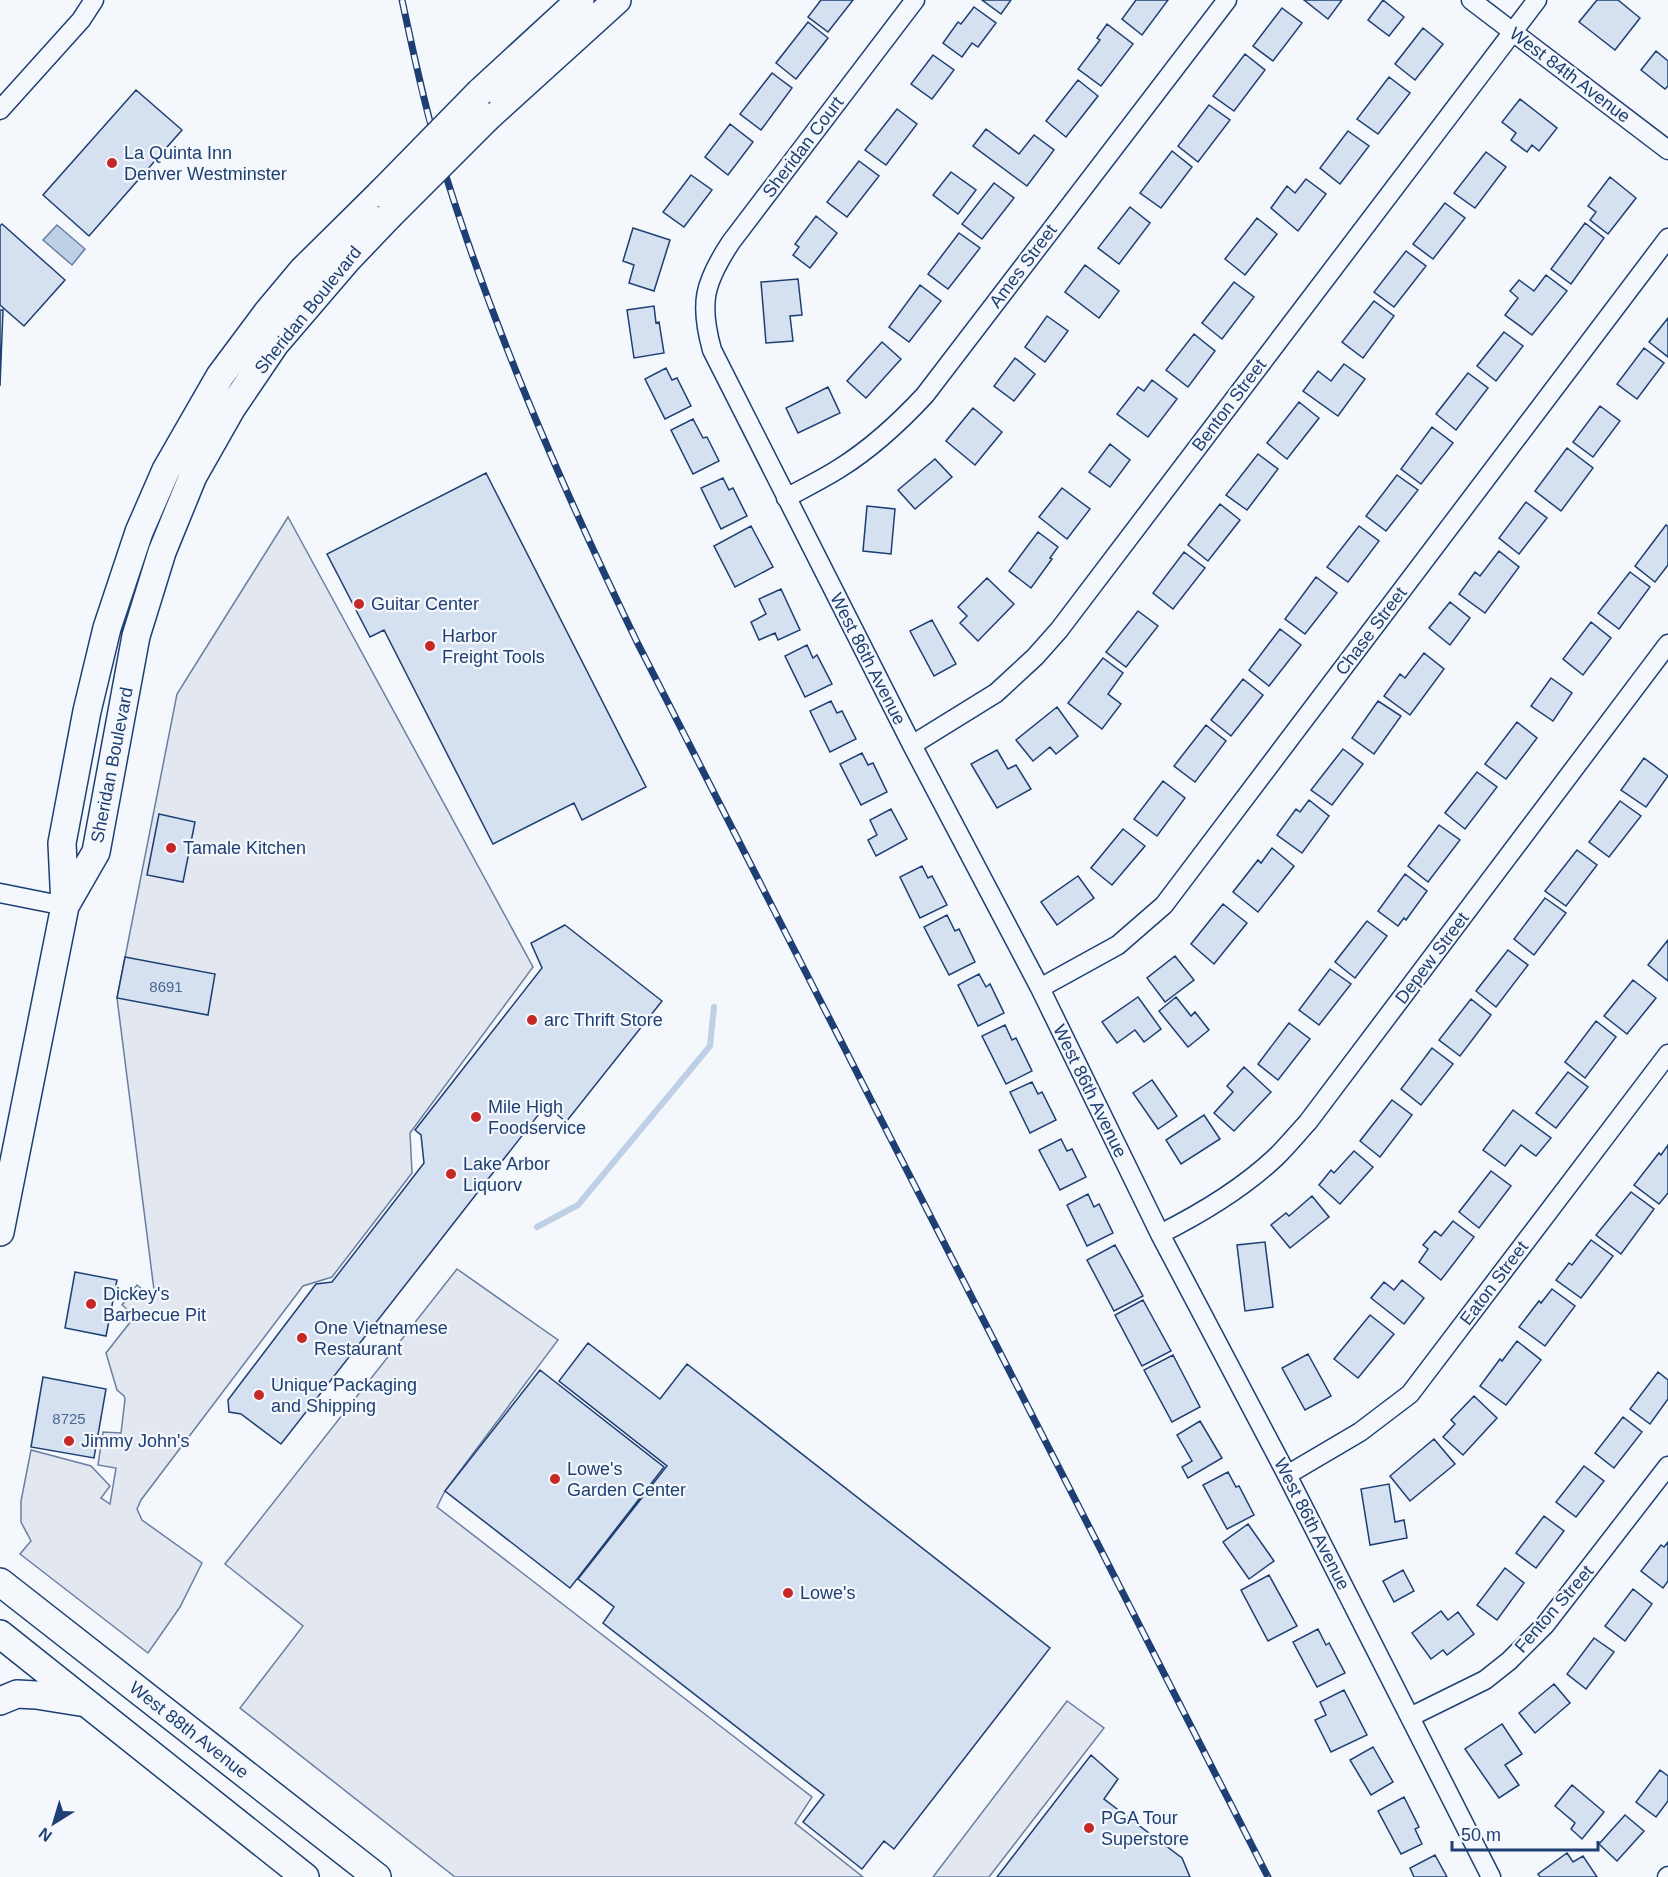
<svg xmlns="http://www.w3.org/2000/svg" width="1668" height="1877" viewBox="0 0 1668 1877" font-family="Helvetica,sans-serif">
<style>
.parking{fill:#e3e8f0;stroke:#687fa3;stroke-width:1.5}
.water{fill:#bed0e5;stroke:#687fa3;stroke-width:1.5}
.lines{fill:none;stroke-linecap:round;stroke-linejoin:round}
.stream{stroke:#bed0e5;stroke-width:6}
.building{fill:#d5e0f0;stroke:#1d3f73;stroke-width:1.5}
.street-casing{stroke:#1d3f73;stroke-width:21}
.primary-casing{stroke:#1d3f73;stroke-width:30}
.street{stroke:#f4f7fb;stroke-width:18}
.primary{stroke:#f4f7fb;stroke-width:27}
.rail-casing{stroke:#1d3f73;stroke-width:7}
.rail{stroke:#f4f7fb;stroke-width:4.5;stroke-dasharray:14;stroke-linecap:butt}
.primary-bridge-casing{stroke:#1d3f73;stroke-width:30;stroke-linecap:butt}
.primary-bridge{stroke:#f4f7fb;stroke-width:27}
.poi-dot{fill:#c62828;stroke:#f4f7fb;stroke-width:2}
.labels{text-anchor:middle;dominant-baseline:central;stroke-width:4.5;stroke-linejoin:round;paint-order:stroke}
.number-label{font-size:15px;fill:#4b6792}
.street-label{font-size:18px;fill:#1d3f73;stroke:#f4f7fb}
.poi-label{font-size:18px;fill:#1d3f73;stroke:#f4f7fb;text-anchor:start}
</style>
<rect width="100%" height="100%" fill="#f4f7fb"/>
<path class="parking" d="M288,517L533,967L410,1133L412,1173L332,1277L303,1286L141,1500L137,1509L142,1520L202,1563L180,1607L148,1653L20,1554L31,1541L21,1522V1501L31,1450L91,1466L110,1486L101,1498L110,1504L116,1468L98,1465L103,1432L121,1433L125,1399L124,1396L117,1390L106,1353L135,1316L122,1305L137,1285L148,1294H151L154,1290L117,998L177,694Z
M457,1269L558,1340L445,1491L437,1507L812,1797L795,1823L863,1877H455L240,1708L303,1626L225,1564Z
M1067,1701L1104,1728L989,1877H933Z"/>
<path class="water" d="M57,225L85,249L72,265L43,240Z"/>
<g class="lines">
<path class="stream" d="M537,1227L578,1205L710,1046L714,1007"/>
</g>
<path class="building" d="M821,0H853L828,32L808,17Z
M982,0H1011L1001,14Z
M1136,0H1168L1142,35L1122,19Z
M1304,0H1342L1328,19Z
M1383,0L1404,17L1389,36L1368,20Z
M1597,0H1618L1640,18L1615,50L1579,22Z
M974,7L996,23L978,47L972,43L962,57L943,43L958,22L961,24Z
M1282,8L1302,23L1273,61L1253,46Z
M808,22L828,38L796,79L776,63Z
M1107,24L1133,44L1101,86L1078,69L1100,40L1097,38Z
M1423,28L1443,44L1415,80L1395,64Z
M1656,51L1668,61V86L1665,89L1641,70Z
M1245,54L1265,70L1234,111L1213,96Z
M933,55L954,70L932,99L911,84Z
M772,73L792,88L761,130L740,114Z
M1389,77L1410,93L1378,134L1357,119Z
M1078,80L1098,96L1066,137L1046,121Z
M136,90L182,130L89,236L43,195Z
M1520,99L1557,128L1539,151L1532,145L1527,152L1511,140L1516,133L1502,122Z
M1209,105L1230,120L1198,162L1178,146Z
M897,109L917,124L886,165L865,150Z
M730,124L753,142L728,175L705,157Z
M986,129L1019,154L1034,135L1054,150L1027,186L973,146Z
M1348,131L1369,146L1340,184L1320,168Z
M1172,151L1192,167L1161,208L1140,193Z
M1486,152L1506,167L1475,208L1454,193Z
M859,161L879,176L847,217L827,202Z
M951,172L976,190L958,214L933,195Z
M691,175L712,190L684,227L663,212Z
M1610,177L1636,198L1608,234L1590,220L1596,212L1588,206Z
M1306,179L1326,194L1298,231L1271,208L1287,186L1295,193Z
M994,183L1014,198L982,239L962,224Z
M1445,203L1465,218L1433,259L1413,244Z
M1130,207L1150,223L1119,264L1098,248Z
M816,216L837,233L810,268L793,255L799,247L795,244Z
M1257,218L1277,234L1245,275L1225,259Z
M1585,223L1604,238L1571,284L1551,269Z
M2,224L65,280L24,326L0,305V226Z
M633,228L670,240L654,291L629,283L634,265L623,261Z
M959,233L980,248L948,289L928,274Z
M1406,251L1426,266L1394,307L1374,292Z
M1085,265L1119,291L1099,318L1065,292Z
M1546,275L1567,291L1532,335L1505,315L1518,298L1510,291L1519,280L1534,291Z
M798,279L802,315L790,316L793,341L766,343L761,282Z
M1234,282L1254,297L1222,339L1202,323Z
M920,285L941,301L909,342L889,327Z
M1374,301L1394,316L1363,358L1342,342Z
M654,306L656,323L659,322L664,353L634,358L627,310Z
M0,310H3L0,386Z
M1047,316L1068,331L1045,362L1025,347Z
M1668,318V357L1649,342Z
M1504,332L1523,346L1496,381L1477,366Z
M1194,334L1215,351L1188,387L1166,370Z
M882,342L901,359L866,398L847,381Z
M1644,348L1664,363L1637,399L1617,384Z
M1015,358L1035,374L1014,401L994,386Z
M1344,364L1365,379L1338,416L1303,391L1318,371L1331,381Z
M666,368L672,380L677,378L691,406L665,419L645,379Z
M1468,373L1488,388L1456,430L1436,414Z
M1152,380L1177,399L1148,437L1117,414L1138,387L1144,391Z
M828,387L840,413L798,433L786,408Z
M1299,402L1319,418L1287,459L1267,443Z
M1600,406L1620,421L1593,457L1573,442Z
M973,408L1002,432L975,465L946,441Z
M693,419L703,438L707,437L719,461L693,474L671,430Z
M1432,427L1453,443L1421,484L1401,469Z
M1110,444L1130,460L1110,487L1089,472Z
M1567,448L1593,468L1561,511L1535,491Z
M1258,454L1278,469L1247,510L1226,495Z
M935,459L952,477L915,509L898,490Z
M486,473L646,787L582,820L574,803L493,844L384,630L370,637L327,554Z
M1397,475L1418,490L1386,531L1366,516Z
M723,478L729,490L733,488L747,516L721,529L701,488Z
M1062,488L1090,509L1067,539L1039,517Z
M1526,502L1547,518L1519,554L1499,538Z
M1220,504L1240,520L1208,561L1188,545Z
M867,506L895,509L891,554L863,551Z
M1666,525L1668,526V565L1655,582L1635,566Z
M751,526L773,567L735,587L714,546Z
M1359,526L1379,541L1348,582L1327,567Z
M1038,532L1058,547L1050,558L1052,559L1031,588L1009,571Z
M1499,551L1519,567L1485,613L1459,594L1475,572L1480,576Z
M1184,552L1205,568L1173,609L1153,593Z
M1630,572L1650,587L1619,629L1598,613Z
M1316,577L1337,593L1305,634L1285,619Z
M987,578L1014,604L978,641L960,623L967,616L958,607Z
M781,589L800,630L778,640L775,633L759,640L751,622L766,614L759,599Z
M1450,602L1470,618L1450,645L1429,628Z
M1138,611L1158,626L1126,667L1106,652Z
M932,620L956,664L934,676L910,631Z
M1591,622L1611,638L1583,675L1563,659Z
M1280,629L1301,645L1269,686L1249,670Z
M807,645L813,658L817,655L832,684L805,697L785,656Z
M1424,653L1444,669L1410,715L1384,696L1400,674L1405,678Z
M1103,658L1123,673L1108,694L1121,704L1102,729L1068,703Z
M1551,678L1572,693L1553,721L1531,706Z
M1243,679L1263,695L1231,736L1211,720Z
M831,701L837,713L842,711L856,739L830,752L810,711Z
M1378,701L1401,716L1374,754L1352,738Z
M1057,707L1078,736L1056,754L1050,747L1033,761L1016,740Z
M1517,722L1537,738L1506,779L1485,764Z
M1206,725L1226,741L1195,782L1174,766Z
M1343,749L1363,764L1332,805L1311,790Z
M997,750L1008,769L1016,765L1031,789L997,808L971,764Z
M862,753L868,765L873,763L887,792L861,805L840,764Z
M1644,758L1668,776L1646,807L1621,790Z
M1477,772L1497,787L1465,829L1445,813Z
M1163,781L1185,798L1157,836L1134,819Z
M1309,800L1329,816L1302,853L1277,835L1296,809L1300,812Z
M1620,801L1641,816L1609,857L1589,842Z
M891,809L907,839L876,856L868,840L877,835L870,820Z
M159,814L195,822L183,882L147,875Z
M1439,825L1460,840L1428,882L1408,866Z
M1123,829L1145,846L1112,885L1091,868Z
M1272,848L1294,866L1258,912L1233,892L1258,860L1261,863Z
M1577,850L1597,865L1566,906L1545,891Z
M922,866L928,878L932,876L947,905L920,918L900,877Z
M1405,874L1427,891L1406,920L1404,918L1398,926L1378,911Z
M1078,876L1094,898L1057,925L1041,902Z
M1545,898L1566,913L1534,955L1514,939Z
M1223,904L1247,923L1214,964L1191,944Z
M947,915L955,931L959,929L975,962L949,975L924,927Z
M1367,921L1387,936L1355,978L1335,962Z
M565,925L662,1001L566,1122L546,1105L281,1444L241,1414L229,1412L228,1400L316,1284L332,1282L424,1163L421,1135L415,1130L542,968L531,943Z
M1668,940V981L1648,965Z
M1508,950L1528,965L1496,1007L1476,991Z
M1175,956L1194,980L1165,1002L1147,978Z
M125,957L215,974L208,1015L117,998Z
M1330,969L1351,984L1319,1025L1299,1010Z
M979,974L986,987L990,984L1004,1013L978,1026L958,985Z
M1633,980L1656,998L1627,1034L1604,1016Z
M1138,997L1161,1029L1144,1042L1135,1030L1117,1043L1102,1022Z
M1176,997L1191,1016L1195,1012L1209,1030L1188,1047L1159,1011Z
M1471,999L1491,1015L1460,1056L1439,1040Z
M1596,1021L1616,1037L1585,1078L1565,1062Z
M1289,1023L1310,1039L1278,1080L1258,1064Z
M1005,1025L1012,1040L1016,1038L1032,1071L1006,1084L982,1036Z
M1432,1048L1453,1064L1421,1105L1401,1089Z
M1244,1067L1271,1092L1234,1131L1214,1113L1233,1092L1227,1086Z
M1568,1072L1588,1087L1556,1128L1536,1113Z
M1152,1080L1177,1116L1158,1129L1133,1093Z
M1032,1082L1038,1094L1042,1092L1056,1120L1030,1133L1010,1092Z
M1392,1100L1412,1115L1380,1157L1360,1141Z
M1513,1110L1551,1138L1536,1156L1521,1145L1505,1166L1483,1150Z
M1204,1115L1220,1139L1181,1164L1166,1140Z
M1061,1139L1067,1151L1072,1149L1086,1177L1060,1190L1039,1150Z
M1668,1145V1193L1659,1204L1634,1185L1659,1153L1661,1155Z
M1354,1151L1373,1167L1340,1204L1319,1185L1331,1170L1334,1173Z
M1491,1171L1511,1186L1479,1228L1459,1212Z
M1631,1192L1654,1209L1621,1254L1596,1235Z
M1088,1194L1094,1207L1099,1204L1113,1233L1087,1246L1067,1205Z
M1312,1196L1329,1217L1290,1248L1271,1225L1286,1213L1289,1216Z
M1453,1221L1474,1237L1441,1280L1419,1262L1428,1249L1423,1245L1435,1231L1441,1236Z
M1591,1240L1613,1256L1581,1298L1556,1280L1569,1263L1572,1265Z
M1265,1242L1273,1307L1245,1311L1237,1245Z
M1115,1245L1143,1296L1114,1311L1087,1260Z
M75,1272L117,1280L106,1336L65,1328Z
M1402,1280L1424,1298L1404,1324L1371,1298L1384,1282L1394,1290Z
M1552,1289L1575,1306L1545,1346L1519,1327L1539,1301L1541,1303Z
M1143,1300L1171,1351L1142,1366L1115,1315Z
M1370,1315L1394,1334L1358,1378L1334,1359Z
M1517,1341L1541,1360L1506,1405L1480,1386L1500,1359L1502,1361Z
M588,1343L660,1399L687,1364L1050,1648L894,1849L884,1841L862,1869L803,1822L824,1795L603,1623L614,1607L578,1579L667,1466L559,1381Z
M1308,1354L1331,1396L1305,1410L1282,1368Z
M1173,1355L1200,1407L1172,1422L1144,1370Z
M540,1370L664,1467L570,1588L445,1491Z
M1658,1372L1668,1380V1399L1650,1424L1630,1409Z
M43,1377L106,1389L94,1458L31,1447Z
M1474,1396L1497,1418L1463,1455L1443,1437L1455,1424L1451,1420Z
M1623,1417L1642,1432L1614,1468L1595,1453Z
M1200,1421L1222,1458L1188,1478L1182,1467L1192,1461L1177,1435Z
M1434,1439L1455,1464L1410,1501L1390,1476Z
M1584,1466L1604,1481L1576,1517L1556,1502Z
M1228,1472L1236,1487L1239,1486L1254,1515L1227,1529L1203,1485Z
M1389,1484L1395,1522L1404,1520L1407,1538L1370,1545L1361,1489Z
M1544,1516L1564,1531L1536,1568L1516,1553Z
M1248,1524L1274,1561L1249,1579L1223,1542Z
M1668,1542V1581L1663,1588L1641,1571L1661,1545L1664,1547Z
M1505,1568L1524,1583L1497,1620L1477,1605Z
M1403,1570L1414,1591L1394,1602L1383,1581Z
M1269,1575L1297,1626L1268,1641L1241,1590Z
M1633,1589L1652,1604L1625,1641L1605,1626Z
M1441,1611L1448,1620L1458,1612L1474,1634L1447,1655L1443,1650L1431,1659L1412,1633Z
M1318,1629L1326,1645L1329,1643L1345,1673L1317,1687L1293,1642Z
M1594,1638L1614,1652L1586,1689L1567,1674Z
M1554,1684L1570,1703L1535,1733L1519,1713Z
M1344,1690L1367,1735L1331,1752L1315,1720L1326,1715L1320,1702Z
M1502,1724L1522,1754L1505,1765L1519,1785L1499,1798L1465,1749Z
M1373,1747L1393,1782L1371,1795L1350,1760Z
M1091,1755L1118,1779L1104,1799L1182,1858L1190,1877H997Z
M1091,1755L1118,1779L1104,1799L1182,1858L1190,1877H997Z
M1660,1770L1668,1776V1801L1656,1817L1636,1802Z
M1572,1785L1604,1812L1582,1839L1571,1829L1575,1823L1555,1806Z
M1404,1797L1419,1827L1415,1829L1422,1844L1401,1854L1378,1811Z
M1625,1815L1644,1831L1617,1861L1599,1844Z
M1567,1853L1573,1862L1583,1856L1597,1877H1540L1538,1874Z
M1435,1855L1447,1877H1414L1410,1868Z"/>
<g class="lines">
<defs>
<path id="street" d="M915,0L731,242C704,283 699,303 712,350L912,745L1040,988L1160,1234L1287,1475L1491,1877
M1471,0L1668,150
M0,110L81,20L94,0
M786,498C804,488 823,479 840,468C872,448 899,423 925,395L1227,0
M912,745L996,693L1035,657L1059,630L1537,0
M0,893L65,906
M1040,988L1118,945L1164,905L1668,238
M1160,1234C1202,1213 1242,1189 1276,1157C1287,1146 1297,1134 1308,1122L1668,644
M1287,1475L1360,1432L1410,1394L1668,1054
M1410,1717L1485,1680L1509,1661L1545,1625L1668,1466
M1667,1877L1668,1876"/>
<path id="primary" d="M480,92L580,0
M488,117L617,0
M65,906L96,852L136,636L162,552L193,476L231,409L275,344L347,260L388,217
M0,1232L65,906L62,843L87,711L107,628L139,532L166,470L220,376L267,313L303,270L381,193
M0,1582L377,1877
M0,1634L305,1877
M0,1701L17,1694L36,1695L86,1703"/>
</defs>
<use href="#street" class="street-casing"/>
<use href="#primary" class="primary-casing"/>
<use href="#street" class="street"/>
<use href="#primary" class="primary"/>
<defs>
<path id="rail" d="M402,0C413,50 423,101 438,150C489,320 560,483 637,642L1268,1877"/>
</defs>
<use href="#rail" class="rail-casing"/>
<use href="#rail" class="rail"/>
<defs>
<path id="primary-bridge" d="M381,193L480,92
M388,217L488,117"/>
</defs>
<use href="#primary-bridge" class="primary-bridge-casing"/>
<use href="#primary-bridge" class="primary-bridge"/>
</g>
<g class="poi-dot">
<circle cx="112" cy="163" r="6"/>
<circle cx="359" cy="604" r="6"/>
<circle cx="430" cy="646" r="6"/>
<circle cx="171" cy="848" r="6"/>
<circle cx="532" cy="1020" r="6"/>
<circle cx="476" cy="1117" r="6"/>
<circle cx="451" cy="1174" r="6"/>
<circle cx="91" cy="1304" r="6"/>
<circle cx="302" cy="1338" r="6"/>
<circle cx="259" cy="1395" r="6"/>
<circle cx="69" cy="1441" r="6"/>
<circle cx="555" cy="1479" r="6"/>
<circle cx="788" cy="1593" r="6"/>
<circle cx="1089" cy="1828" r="6"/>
</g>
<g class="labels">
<g class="number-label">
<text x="166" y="986">8691</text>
<text x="69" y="1418">8725</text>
</g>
<g class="street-label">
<text transform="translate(1570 75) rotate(37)">West 84th Avenue</text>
<text transform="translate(803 147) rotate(-53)">Sheridan Court</text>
<text transform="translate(1023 266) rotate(-53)">Ames Street</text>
<text transform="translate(308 310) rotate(-51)">Sheridan Boulevard</text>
<text transform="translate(1229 405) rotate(-53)">Benton Street</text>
<text transform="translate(1371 631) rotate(-53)">Chase Street</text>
<text transform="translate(868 659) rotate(63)">West 86th Avenue</text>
<text transform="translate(112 765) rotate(-79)">Sheridan Boulevard</text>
<text transform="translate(1432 958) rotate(-53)">Depew Street</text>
<text transform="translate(1090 1091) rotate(64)">West 86th Avenue</text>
<text transform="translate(1494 1283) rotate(-53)">Eaton Street</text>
<text transform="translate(1312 1524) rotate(63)">West 86th Avenue</text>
<text transform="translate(1554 1609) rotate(-49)">Fenton Street</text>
<text transform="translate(189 1730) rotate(38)">West 88th Avenue</text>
</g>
<g class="poi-label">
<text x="124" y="153">La Quinta Inn<tspan x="124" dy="21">Denver Westminster</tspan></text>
<text x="371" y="604">Guitar Center</text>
<text x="442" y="636">Harbor<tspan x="442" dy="21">Freight Tools</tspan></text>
<text x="183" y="848">Tamale Kitchen</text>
<text x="544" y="1020">arc Thrift Store</text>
<text x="488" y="1107">Mile High<tspan x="488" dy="21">Foodservice</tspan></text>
<text x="463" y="1164">Lake Arbor<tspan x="463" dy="21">Liquorv</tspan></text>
<text x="103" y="1294">Dickey's<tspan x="103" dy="21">Barbecue Pit</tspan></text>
<text x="314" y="1328">One Vietnamese<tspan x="314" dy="21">Restaurant</tspan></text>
<text x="271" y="1385">Unique Packaging<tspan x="271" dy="21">and Shipping</tspan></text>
<text x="81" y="1441">Jimmy John's</text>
<text x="567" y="1469">Lowe's<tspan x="567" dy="21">Garden Center</tspan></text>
<text x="800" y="1593">Lowe's</text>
<text x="1101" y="1818">PGA Tour<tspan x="1101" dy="21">Superstore</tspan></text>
</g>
</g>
<g transform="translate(54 1823) rotate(217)" stroke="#f4f7fb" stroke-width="4.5" paint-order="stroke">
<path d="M0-4.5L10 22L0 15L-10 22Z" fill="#1d3f73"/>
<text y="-9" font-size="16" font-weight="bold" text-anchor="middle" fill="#1d3f73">N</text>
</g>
<path d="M1452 1841v9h146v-9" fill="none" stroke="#1d3f73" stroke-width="3"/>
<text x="1461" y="1841" font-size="18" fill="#1d3f73" stroke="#f4f7fb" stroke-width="4.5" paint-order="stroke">50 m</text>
</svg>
